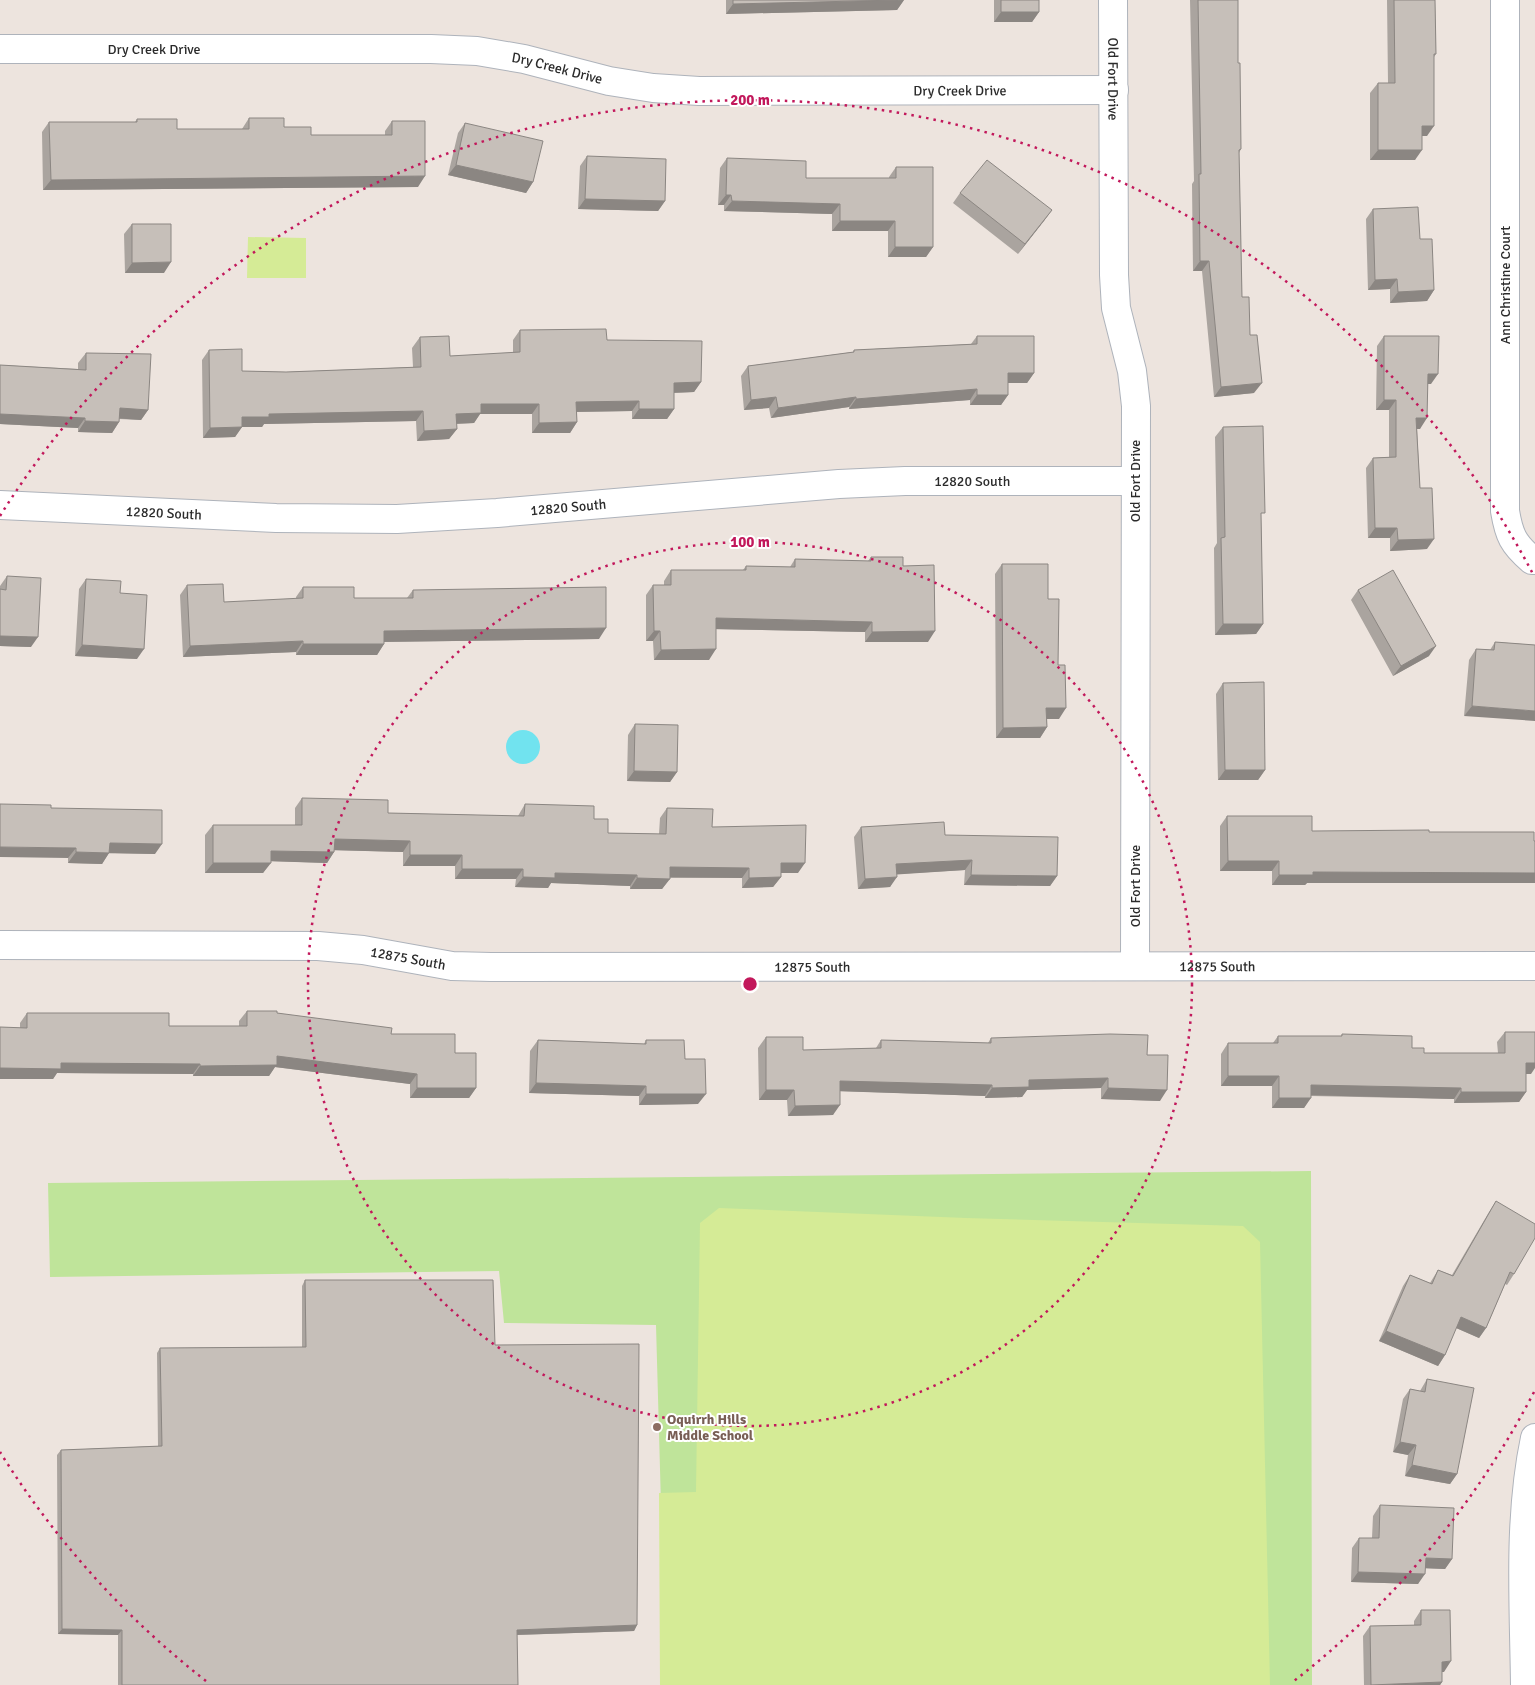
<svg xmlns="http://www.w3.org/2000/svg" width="1535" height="1685" viewBox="0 0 1535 1685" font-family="Signika,sans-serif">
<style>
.green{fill:#bfe49a}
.pitch{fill:#d5eb96}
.water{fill:#71e3ef}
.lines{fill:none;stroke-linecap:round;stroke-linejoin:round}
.street-casing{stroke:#aeb3bb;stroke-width:30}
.street{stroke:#fff;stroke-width:28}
.wall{fill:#aaa49f}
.shaded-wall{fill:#8b8682}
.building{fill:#c6bfb9;stroke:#8b8682}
.ring{fill:none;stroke:#c2185b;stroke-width:2.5;stroke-dasharray:2.5 5}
.education-dot{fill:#8d6e63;stroke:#fff;stroke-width:2}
.labels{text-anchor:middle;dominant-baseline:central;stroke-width:4;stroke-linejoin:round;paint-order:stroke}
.street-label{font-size:14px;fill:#2b2b2b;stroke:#fff}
.education-label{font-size:14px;font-weight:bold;fill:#785e54;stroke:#fff;text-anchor:start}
.centre{fill:#c2185b;stroke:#fff;stroke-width:2.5}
.ring-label{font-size:15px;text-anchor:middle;font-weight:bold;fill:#c2185b;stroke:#fff;stroke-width:4;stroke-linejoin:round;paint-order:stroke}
</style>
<rect width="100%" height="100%" fill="#ede4de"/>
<path class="green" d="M1311,1171L1312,1685H666L656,1325L504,1323L499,1271L50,1277L48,1183Z"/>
<path class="pitch" d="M248,237L306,238V278H247Z
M719,1208L966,1218L1243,1226L1260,1242L1270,1685H660L659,1493L696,1492L700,1223Z"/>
<path class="water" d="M506 747a17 17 0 1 1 34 0a17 17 0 1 1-34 0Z"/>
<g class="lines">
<defs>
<g id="street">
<path id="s1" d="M1113,0L1114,275L1116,308L1132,371L1136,406L1135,965"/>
<path d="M1505,0V511C1509,535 1513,544 1532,560H1535"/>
<path id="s2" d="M0,49H431L477,51L524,59L609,81L653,88L699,91L1114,90"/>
<path id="s3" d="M0,505L276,518L397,519L497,513L839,484L905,481H1135"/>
<path id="s4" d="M0,945L318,946L363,950L452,966L491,967L1535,966"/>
<path d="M1525,1685C1524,1603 1518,1519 1535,1438"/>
</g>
</defs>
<use href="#street" class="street-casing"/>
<use href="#street" class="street"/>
</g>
<path class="wall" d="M726,0H904L897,10L726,14Z
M994,0H1039V12L1032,22H994Z
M1190,0H1238V63L1241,149L1239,153L1242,297L1250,335L1254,393L1214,397L1202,271H1193L1192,184L1194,181Z
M1387,0H1435L1436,54L1434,57L1427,136H1422L1415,160H1370V93L1378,83H1388Z
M249,118L311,135H385V131L392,121L418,187L43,190L42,132L49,122H135L137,119L177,129H242Z
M465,123L533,182L526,193L448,175L458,133Z
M587,156L665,201L658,211L578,209L580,166Z
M727,158L806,178H889V177L896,167L933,247L926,257H888V231H832V214L724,211V205H718L720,168Z
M960,193L1052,210L1018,254L953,203Z
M1373,209L1420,239L1434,290L1427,301L1390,303V289L1368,290L1366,219Z
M132,224L164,273H125L124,234Z
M520,330L607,340L701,382L694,392L674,393V409L667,419H632V411L577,412V422L570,433H532V414H480L474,423L456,424L457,429L449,439L417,441L416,421L264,424L262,427H242L235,437L203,438L202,360L209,350L242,371L286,372L413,367L412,348L420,337L450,356L513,353V340Z
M977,336L1034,373L1027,383H1008V395L1001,405H970V400L849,409V407L771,418L769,408L744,410L741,376L748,366L853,352L854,350L971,344Z
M1384,336L1431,384H1428L1420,429H1417L1420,488L1427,549L1390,551V538H1368L1366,468L1373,458L1389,457V410H1376L1377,346Z
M86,353L148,410L141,420L119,419V422L112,433L78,432V428L0,424V365L78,369V363Z
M1223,427L1261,518L1263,624L1256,634L1215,635L1214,548L1217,543L1215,437Z
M871,557L903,566L928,642H865V632L716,629L709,660H654L653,641H646V595L653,585H664V581L671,570H743L746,566L790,567L795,559L868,561Z
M1002,564L1048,599L1058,665L1059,719H1047V727L1040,738H996L995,574Z
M7,576L31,647L0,646V586Z
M86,579L120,593L137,659L75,656L79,589Z
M187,585L224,602L296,599V597L303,587L354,598H407L413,590L599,639L384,642V644L377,655H296V652L183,657L180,595Z
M1358,590L1429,656L1393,676L1351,600Z
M1495,642L1535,645L1464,716L1469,660L1476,649L1490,650Z
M1223,683L1265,770L1258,780H1218L1216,694Z
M635,724L677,772L670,782L627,781L628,735Z
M302,798L388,813L518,816L525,804L594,819L608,833L659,834L660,818L667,808L712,827L798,873H781V877L773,887L742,888V878H670L662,889H630V886L551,883L548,888L515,887L516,879H455V866H403V852L334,850V852L327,863L271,861L263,873H205V835L213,825H295V808Z
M51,808L155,854L109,853L102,864L68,863V858Z
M1227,816L1312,831L1429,832L1535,841V883H1307L1305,885H1272V871H1220V826Z
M861,827L945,835L1057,876L1050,886L964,885L965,870L897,874L890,887L858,889L854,837Z
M247,1011L277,1013L391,1034L455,1053L476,1088L469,1098H410V1084L275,1067L269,1076H193V1074L57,1073L53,1079H0V1027L20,1028V1023L27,1013L169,1026H239V1021Z
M1505,1032L1531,1074H1526V1092L1519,1102L1454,1103V1099L1311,1096L1304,1108H1272V1086H1221V1054L1228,1043H1273L1278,1036H1341L1342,1034L1412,1048L1424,1053H1498L1497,1042Z
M766,1037L803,1050L876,1048L881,1040L988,1043L991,1038L1147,1055L1160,1101L1101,1099V1088L1027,1090L1022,1097L985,1098V1096L840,1091L833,1115L788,1116L787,1100H759L758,1048Z
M538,1040L644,1044L646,1040L685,1059L698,1104L639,1105V1096L529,1093L530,1051Z
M1496,1201L1514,1274L1507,1285L1505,1284L1486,1328L1479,1338L1456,1328L1445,1355L1438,1366L1379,1341L1403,1286L1410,1275L1430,1283L1438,1270L1452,1275L1489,1212Z
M305,1280L495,1345L637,1625L634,1631L517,1635L518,1685H118V1635L58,1634L57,1455L61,1450L158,1446L157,1353L160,1348L302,1347V1286Z
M1427,1379L1457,1474L1450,1484L1405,1476L1408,1455L1393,1452L1403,1399L1410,1389L1420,1391Z
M1380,1505L1452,1559L1445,1569L1425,1568L1418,1584L1351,1582L1352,1548L1359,1538H1372L1373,1516Z
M1421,1610L1444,1672H1442V1682L1440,1685H1364L1363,1636L1370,1626L1414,1625V1621Z"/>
<path class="shaded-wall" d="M904,0L897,10L726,14L733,4Z
M1001,12H1039L1032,22H994Z
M1422,126H1434L1427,136H1415Z
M1378,150H1422L1415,160H1370Z
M456,165L533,182L526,193L448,175Z
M425,176L418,187L43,190L51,180Z
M726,195H731L724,205H718Z
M585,199L665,201L658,211L578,209Z
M732,201L840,204L832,214L724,211Z
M1052,210L1044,221L1018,254L1025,244Z
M840,221H895L888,231H832Z
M895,247H933L926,257H888Z
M1200,261H1209L1202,271H1193Z
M171,262L164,273H125L132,263Z
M1397,279L1390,289L1368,290L1375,280Z
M1434,290L1427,301L1390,303L1398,292Z
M1008,373H1034L1027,383H1001Z
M1428,374H1438L1431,384H1421Z
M701,382L694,392L667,393L674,383Z
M1262,383L1254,393L1214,397L1221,387Z
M977,389L970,400L849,409L856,399Z
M977,395H1008L1001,405H970Z
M776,397L769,408L744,410L751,400Z
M856,397L849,407L771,418L778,408Z
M1384,400H1396L1389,410H1376Z
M639,401L632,411L569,412L576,402Z
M481,404H539L532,414H480L474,423L449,424L456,414Z
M120,408L148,410L141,420L113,418Z
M639,409H674L667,419H632Z
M423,411L416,421L264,424L262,427H235L242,417L269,414Z
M0,414L85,418L78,428L0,424Z
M1416,418H1427L1420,429H1409Z
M85,421L119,422L112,433L78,432Z
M577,422L570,433H532L539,423Z
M242,427L235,437L203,438L210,428Z
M457,429L449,439L417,441L424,431Z
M1375,528H1397L1390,538H1368Z
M1434,539L1427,549L1390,551L1398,540Z
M716,618L872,622L865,632L709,629Z
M1223,624H1263L1256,634L1215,635Z
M606,628L599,639L377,642L384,631Z
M654,631H660L653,641H646Z
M935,631L928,642H865L872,632Z
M0,636L38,637L31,647L0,646Z
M303,641L296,652L183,657L190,646Z
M303,644H384L377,655H296Z
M82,645L144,649L137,659L75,656Z
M1436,646L1429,656L1393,676L1401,666Z
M716,649L709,660H654L661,650Z
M1472,706L1535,711V721L1464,716Z
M1046,708H1066L1059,719H1039Z
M1047,727L1040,738H996L1003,728Z
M1225,770H1265L1258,780H1218Z
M634,771L677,772L670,782L627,781Z
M335,839L410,841L403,852L327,850Z
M110,843L162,844L155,854L102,853Z
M0,847L76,848L68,858L0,857Z
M271,851L334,852L327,863L263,861Z
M76,852L109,853L102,864L68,863Z
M410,855H462L455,866H403Z
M972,860L965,870L889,875L896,864Z
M1228,861H1279L1272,871H1220Z
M213,863H271L263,873H205Z
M781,863H805L798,873H774Z
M670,867L749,868L742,878L663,877Z
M462,869H523L516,879H455Z
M1313,872L1535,873V883H1307L1305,885H1272L1279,875Z
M555,873L637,875L630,886L551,883L548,888L515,887L523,877Z
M971,875L1057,876L1050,886L964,885Z
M781,877L773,887L742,888L749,878Z
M897,877L890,887L858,889L865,879Z
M637,878L670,879L662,889H630Z
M277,1056L417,1074L410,1084L275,1067L269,1076H193L200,1066Z
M61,1063L200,1064L193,1074L57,1073L53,1079H0V1068Z
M1526,1063H1535V1068L1531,1074H1518Z
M1228,1076H1279L1272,1086H1221Z
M1108,1078L1101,1088L1027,1090L1022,1097L985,1098L992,1088L1029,1080Z
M840,1081L992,1085L985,1096L833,1091Z
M536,1083L646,1086L639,1096L529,1093Z
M1311,1085L1461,1088L1454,1099L1304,1095Z
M417,1088H476L469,1098H410Z
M1108,1088L1167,1090L1160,1101L1101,1099Z
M766,1090H794L787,1100H759Z
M1461,1092H1526L1519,1102L1454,1103Z
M646,1094H706L698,1104L639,1105Z
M1279,1098H1311L1304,1108H1272Z
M840,1105L833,1115L788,1116L795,1106Z
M1461,1317L1486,1328L1479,1338L1454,1327Z
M1386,1331L1445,1355L1438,1366L1379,1341Z
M1400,1442L1416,1445L1408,1455L1393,1452Z
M1412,1465L1457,1474L1450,1484L1405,1476Z
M1426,1558L1452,1559L1445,1569L1418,1568Z
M1358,1572L1425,1574L1418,1584L1351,1582Z
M637,1625L634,1631L513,1635L517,1630Z
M62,1629L122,1630L118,1635L58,1634Z
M1451,1661L1444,1672H1435L1442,1662Z
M1442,1682L1440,1685H1371Z"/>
<path class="building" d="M733,0H898L733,4Z
M1001,0H1039V12H1001Z
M1198,0H1238V63H1240L1241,149L1239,150L1242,297H1249L1250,335H1257L1262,383L1221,387L1209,261H1200L1199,174H1201Z
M1394,0H1435L1436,54H1434V126H1422V150H1378V83H1395Z
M249,118H284V127H311V135H392V121H425V176L51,180L49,122H137V119H177V129H249Z
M465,123L543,141L533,182L456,165Z
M587,156L666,159L665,201L585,199Z
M727,158L806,161V178H896V167H933V247H895V221H840V204L732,201L731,195H726Z
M987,160L1052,210L1025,244L960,193Z
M1418,207L1420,239H1432L1434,290L1398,292L1397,279L1375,280L1373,209Z
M132,224H171V262L132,263Z
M606,329L607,340L702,341L701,382L674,383V409H639V401L576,402L577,422L539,423V404H481V413L456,414L457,429L424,431L423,411L269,414V417H242V427L210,428L209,350L242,349V371L286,372L421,367L420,337L449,336L450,356L520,352V330Z
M977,336H1034V373H1008V395H977V389L856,399V397L778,408L776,397L751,400L748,366L854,352V350L977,344Z
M1384,336H1439L1438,374H1428L1427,418H1416L1420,488H1432L1434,539L1398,540L1397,528H1375L1373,458L1396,457V400H1384Z
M86,353L151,354L148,410L120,408L119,422L85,421V418L0,414V365L86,370Z
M1263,426L1265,513H1261L1263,624H1223L1221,538L1225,537L1223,427Z
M871,557H903V566L934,565L935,631L872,632V622L716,618V649L661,650L660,631H654L653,585H671V570H746V566L795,567V559L871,561Z
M1002,564H1048V599H1059L1058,665H1065L1066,708H1046L1047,727L1003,728Z
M1393,570L1436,646L1401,666L1358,590Z
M7,576L41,578L38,637L0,636V589L6,590Z
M86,579L121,581L120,593L147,595L144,649L82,645Z
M223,584L224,602L303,598V587H354V598H413V590L606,587V628L384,631V644H303V641L190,646L187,585Z
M1495,642L1535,645V711L1472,706L1476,649L1494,650Z
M1264,682L1265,770H1225L1223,683Z
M635,724L678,725L677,772L634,771Z
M302,798L388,800V813L524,816L525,804L594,806V819H608V833L666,834L667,808L713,809L712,827L806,825L805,863H781V877L749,878V868L670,867V879L637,878V875L555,873V878L523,877V869H462V855H410V841L335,839L334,852L271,851V863H213V825H302Z
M0,804L51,805V808L162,810V844L110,843L109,853L76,852V848L0,847Z
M1227,816H1312V831L1429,830V832H1534V841H1535V873L1313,872V875H1279V861H1228Z
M944,822L945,835L1058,837L1057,876L971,875L972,860L896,864L897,877L865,879L861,827Z
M247,1011H277V1013L392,1028L391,1034H455V1053H476V1088H417V1074L277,1056V1065L200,1066V1064L61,1063V1069L0,1068V1027L27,1028V1013H169V1026H247Z
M1505,1032H1535V1063H1526V1092H1461V1088L1311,1085V1098H1279V1076H1228V1043H1278V1036H1342V1034L1412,1036V1048H1424V1053H1505Z
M1110,1034L1148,1035L1147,1055H1168L1167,1090L1108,1088V1078L1029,1080V1087L992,1088V1085L840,1081V1105L795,1106L794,1090H766V1037H803V1050L881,1048V1040L991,1043V1038Z
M538,1040L646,1044V1040H684L685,1059H705L706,1094H646V1086L536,1083Z
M1496,1201L1535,1224V1238L1514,1274L1510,1272L1486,1328L1461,1317L1445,1355L1386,1331L1410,1275L1432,1284L1438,1270L1453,1276Z
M305,1280H493L495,1345L639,1344L637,1625L517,1630L518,1685H122V1630L62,1629L61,1450L162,1446L160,1348L306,1347Z
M1427,1379L1474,1388L1457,1474L1412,1465L1416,1445L1400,1442L1410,1389L1425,1392Z
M1380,1505L1454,1508L1452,1559L1426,1558L1425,1574L1358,1572L1359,1538H1379Z
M1421,1610H1450L1451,1661L1442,1662V1682L1371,1685L1370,1626L1421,1625Z"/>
<g class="ring">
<circle cx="750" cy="984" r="442"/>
<path d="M1534 1392A884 884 0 0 1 1294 1681M206 1681A884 884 0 0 1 0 1452M0 516A884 884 0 0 1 1534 576"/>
</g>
<circle class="education-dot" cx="657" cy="1427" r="5"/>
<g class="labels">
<g class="street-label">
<text stroke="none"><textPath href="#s2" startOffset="154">Dry Creek Drive</textPath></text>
<text stroke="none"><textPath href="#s2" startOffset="559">Dry Creek Drive</textPath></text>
<text stroke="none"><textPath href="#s1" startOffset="79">Old Fort Drive</textPath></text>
<text stroke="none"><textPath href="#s2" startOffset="964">Dry Creek Drive</textPath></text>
<text transform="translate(1505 285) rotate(-90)">Ann Christine Court</text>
<text stroke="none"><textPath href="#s3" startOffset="974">12820 South</textPath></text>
<text transform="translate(1135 481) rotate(-90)">Old Fort Drive</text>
<text stroke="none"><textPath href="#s3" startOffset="569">12820 South</textPath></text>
<text stroke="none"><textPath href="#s3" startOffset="164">12820 South</textPath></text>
<text transform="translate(1135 886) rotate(-90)">Old Fort Drive</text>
<text stroke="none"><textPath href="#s4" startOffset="409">12875 South</textPath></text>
<text stroke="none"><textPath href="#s4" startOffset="1219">12875 South</textPath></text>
<text stroke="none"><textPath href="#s4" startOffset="814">12875 South</textPath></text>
</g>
<g class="education-label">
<text x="667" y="1419">Oquirrh Hills<tspan x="667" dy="16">Middle School</tspan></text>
</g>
</g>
<circle cx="750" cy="984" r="8" class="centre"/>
<g class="ring-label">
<text x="750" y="105">200 m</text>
<text x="750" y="547">100 m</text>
</g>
</svg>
